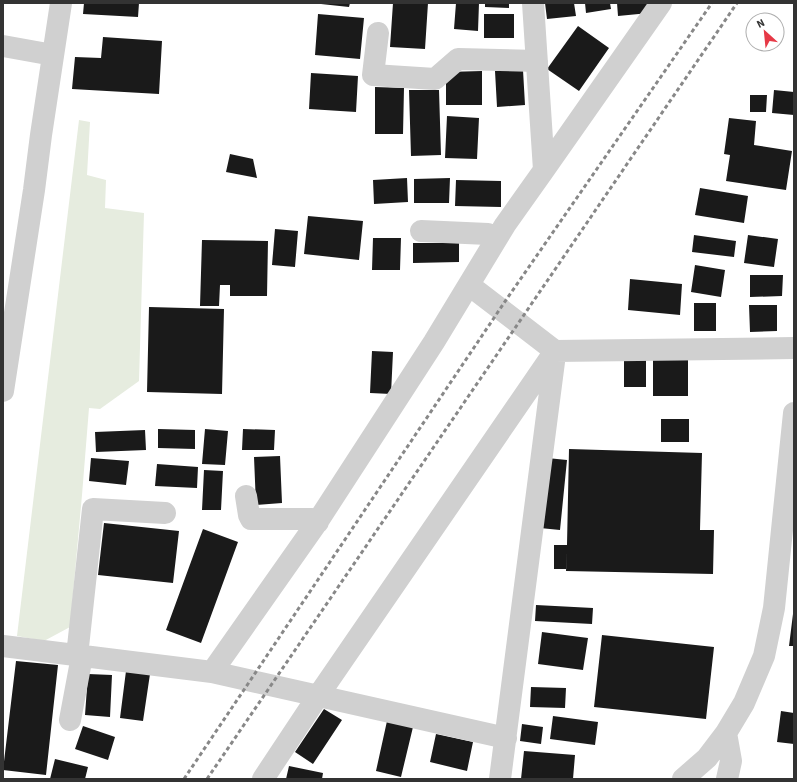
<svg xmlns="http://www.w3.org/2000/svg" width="797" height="782" viewBox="0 0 797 782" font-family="'Source Sans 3',sans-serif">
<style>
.green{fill:#e6ecdf}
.building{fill:#1a1a1a}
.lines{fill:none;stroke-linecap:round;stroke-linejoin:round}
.minor{stroke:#d0d0d0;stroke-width:22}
.rail{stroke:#888;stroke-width:3;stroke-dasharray:4 3;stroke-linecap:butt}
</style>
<rect width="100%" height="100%" fill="#fff"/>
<path class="green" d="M79,120L90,122L87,175L106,180L105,208L144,213L139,381L100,409L89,408L82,495L70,627L44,641L17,636Z"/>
<path class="building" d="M84,3H139L138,17L83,14Z
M321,3H350L349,7L321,4Z
M393,3H428L425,49L390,47Z
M456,3H479L478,31L454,29Z
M485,3H509V8L485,7Z
M545,3H574L576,16L547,19Z
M585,3H610L611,9L586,13Z
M617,3H648L649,13L618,16Z
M318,14L364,18L360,59L315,55Z
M484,14H514V38H484Z
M578,26L609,48L579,91L547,69Z
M103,37L162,41L159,94L72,89L75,57L101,58Z
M523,70L525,105L497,107L495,71Z
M482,71V105H446V72Z
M311,73L358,76L356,112L309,109Z
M375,87L404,88L403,134H375Z
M409,90H439L441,155L411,156Z
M774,90L794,92V115L772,113Z
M750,95H767L766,112H750Z
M447,116L479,118L477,159L445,158Z
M729,118L756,121L754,145L792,151L786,190L726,181L730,155L724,154Z
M230,154L253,159L257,178L226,172Z
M407,178L408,202L374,204L373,180Z
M450,178L449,203H414V179Z
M456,180L501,181V207L455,206Z
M700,188L748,196L744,223L695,215Z
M308,216L363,221L359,260L304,254Z
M275,229L298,231L295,267L272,265Z
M694,235L736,241L734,257L692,252Z
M748,235L778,239L774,267L744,263Z
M373,238H401L400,270H372Z
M202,240L268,241L267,296H230V285H220L219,306H200Z
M413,243H459V262L413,263Z
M695,265L725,270L721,297L691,292Z
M750,275H783L782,296L750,297Z
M630,279L682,284L680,315L628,310Z
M694,303H716V331H694Z
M749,305H777V331L750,332Z
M149,307L224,309L222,394L147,392Z
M372,351L393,352L391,394L370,393Z
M624,359H646V387H624Z
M653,360H688V396H653Z
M661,419H689V442H661Z
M158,429L195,430V449L158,448Z
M205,429L228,431L225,465L202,464Z
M243,429L275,430L274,450H242Z
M145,430L146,450L96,452L95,432Z
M569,449L702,453L700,530H714L713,574L566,571L567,549L566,569H554V545H567Z
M280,456L282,503L256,505L254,457Z
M91,458L129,461L126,485L89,481Z
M547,458L567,460L560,530L540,528Z
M157,464L198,467L197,488L155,486Z
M204,470L223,471L221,510H202Z
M104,523L179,531L173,583L98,575Z
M203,529L238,542L201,643L166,630Z
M536,605L593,608L592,624L535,621Z
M793,614H794V646H789Z
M542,632L588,638L583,670L538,664Z
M602,635L714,647L706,719L594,707Z
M16,661L58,665L46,775L3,770Z
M126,671L150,674L143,721L120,718Z
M88,674L112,675L110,717L85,715Z
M531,687L566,688L565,708L530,707Z
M324,709L342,720L313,764L295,752Z
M781,711L794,713V744L777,742Z
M553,716L598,722L595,745L550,739Z
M387,721L413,727L401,777L376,771Z
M522,724L543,727L541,744L520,741Z
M83,726L115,737L108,760L75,749Z
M436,734L473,742L467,771L430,762Z
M524,751L575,755L573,779H521Z
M55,759L88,767L85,779H50Z
M289,766L323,773L322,779H286Z"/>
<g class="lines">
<path class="minor" d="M533,3L544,170
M378,33L373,75L435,79L458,59L537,61
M3,46L53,55
M421,231L488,234L496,239
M469,285L555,351L794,348
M3,391L34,190L41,135L61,3
M246,496L249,515L251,519H312L318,522
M3,646L212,672L506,738
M77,656L93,509L165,513
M212,672L316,524L434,342L505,225L544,170L661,3
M70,720L82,656
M726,733L731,761L727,779
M263,779L318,696L555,351
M500,779L555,354
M683,779L707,758L726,733L744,703L764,656L774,608L794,413"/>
<path class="rail" d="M184,779L508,297L712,3
M207,779L737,3"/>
</g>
<rect width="797" height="782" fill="none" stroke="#333333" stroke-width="8"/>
<g transform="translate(765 32) rotate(333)"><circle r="19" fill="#ffffff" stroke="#adadad"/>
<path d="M0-3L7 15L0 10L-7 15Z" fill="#e63946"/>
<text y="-6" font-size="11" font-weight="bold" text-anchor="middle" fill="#333333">N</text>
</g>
</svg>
